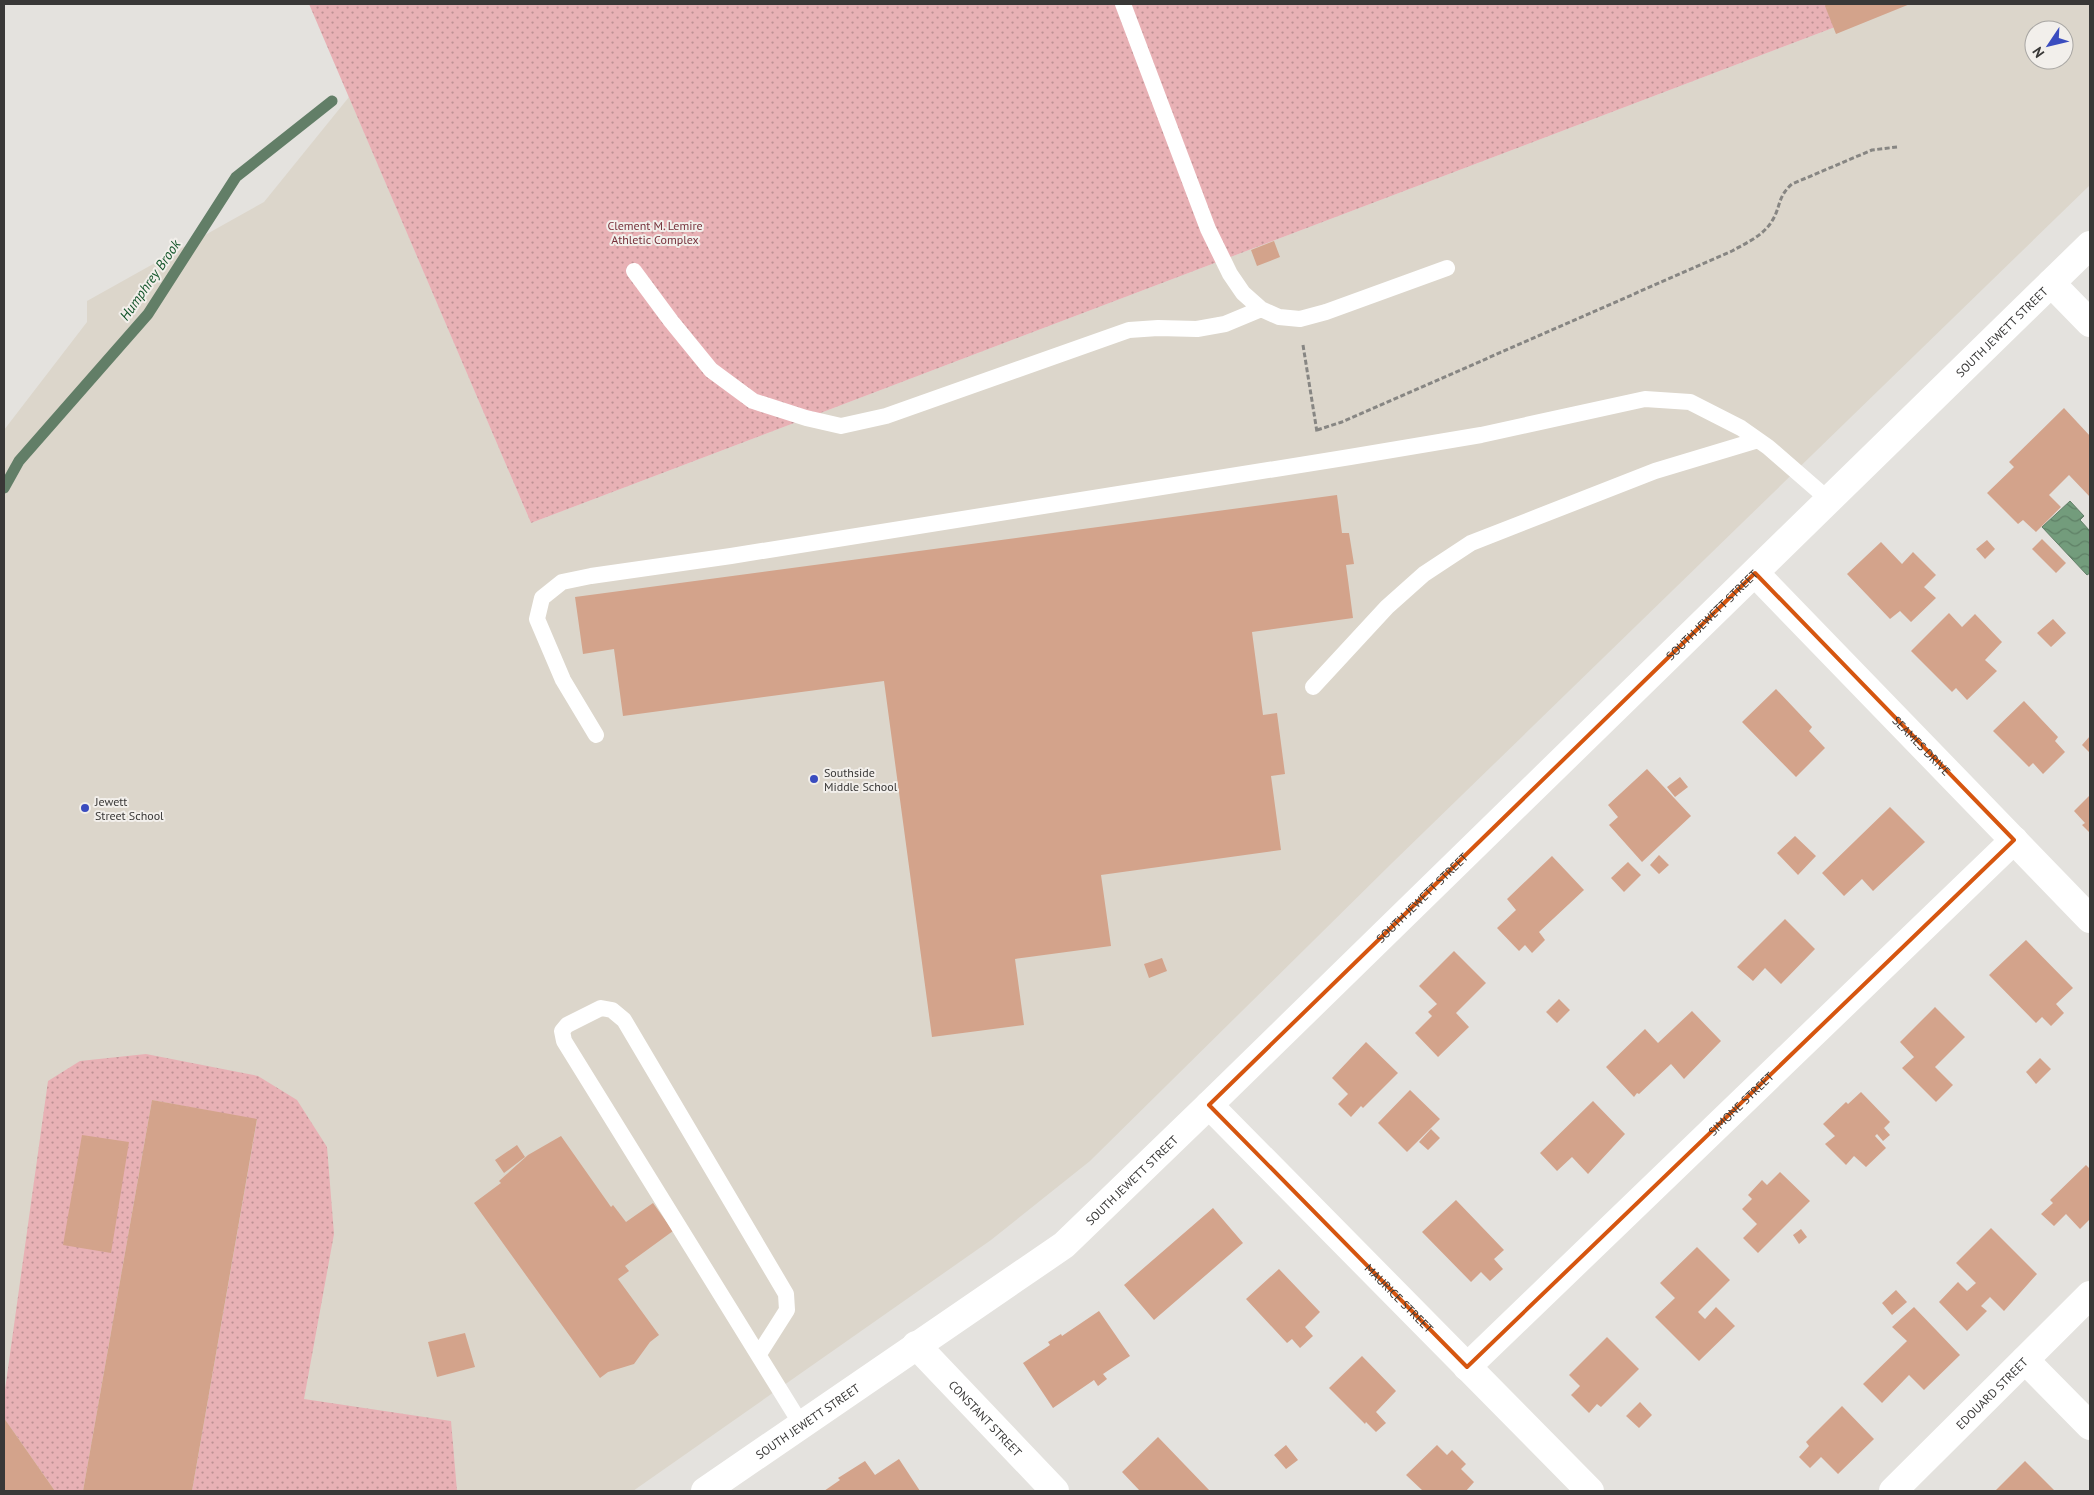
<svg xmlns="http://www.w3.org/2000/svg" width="2094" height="1495" viewBox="0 0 2094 1495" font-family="'PT Sans',sans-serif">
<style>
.built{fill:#dcd6cb;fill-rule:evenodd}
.park{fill:url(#park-dots)}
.water{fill:url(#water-waves);stroke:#627e67}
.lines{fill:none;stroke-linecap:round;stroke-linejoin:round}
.stream{stroke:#627e67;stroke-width:11}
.building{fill:#d3a38b}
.path{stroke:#878683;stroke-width:3;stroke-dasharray:5 2.5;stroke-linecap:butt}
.lane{stroke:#fff;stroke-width:16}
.street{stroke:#fff;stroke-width:28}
.secondary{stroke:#fff;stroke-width:28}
.marked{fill:none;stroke:#d65610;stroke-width:4;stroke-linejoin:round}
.poi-dot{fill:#3a4cbf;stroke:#f2efeb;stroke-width:2}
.labels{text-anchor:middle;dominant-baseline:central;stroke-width:4;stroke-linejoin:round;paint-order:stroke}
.park-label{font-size:12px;fill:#76313b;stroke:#f2efeb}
.street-label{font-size:12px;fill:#393837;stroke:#f2efeb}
.poi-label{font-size:12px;fill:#393837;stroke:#f2efeb;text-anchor:start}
.water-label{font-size:14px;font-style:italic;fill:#13552a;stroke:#f2efeb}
</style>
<defs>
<pattern id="park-dots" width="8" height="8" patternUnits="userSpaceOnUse" patternTransform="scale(1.25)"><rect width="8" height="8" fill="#e8b1b5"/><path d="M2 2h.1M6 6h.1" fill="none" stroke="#bd9194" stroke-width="1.8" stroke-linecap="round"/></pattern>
<pattern id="water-waves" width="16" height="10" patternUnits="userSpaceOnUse" patternTransform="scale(1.25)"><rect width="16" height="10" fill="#739c7c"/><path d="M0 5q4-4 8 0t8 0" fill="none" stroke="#5f8066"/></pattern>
</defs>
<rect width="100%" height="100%" fill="#e4e2de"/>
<path class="built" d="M1896,4H2090V185L1390,865L1090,1161L991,1240L633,1491H4V430L87,322V301L264,202L349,97L531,523ZM2034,30H2064V60H2034Z"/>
<path class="park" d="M309,4H1896L531,523Z
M146,1054L258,1076L297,1100L327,1147L334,1234L304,1399L451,1421L457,1491H192L257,1120L152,1100L83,1491H55L4,1418V1397L48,1081L80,1061Z"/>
<path class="water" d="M2070,501L2084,516L2080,520L2090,531V573L2087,575L2042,527Z"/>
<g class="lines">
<path class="stream" d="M4,488L19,461L148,314L236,177L332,101"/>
</g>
<path class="building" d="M1826,4H1910L1836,34L1825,6Z
M1274,241L1280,257L1257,266L1251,250Z
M2064,408L2090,436V497L2069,475L2049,495L2061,507L2036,532L2023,520L2018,524L1987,493L2014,467L2009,462Z
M1337,495L1342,533H1349L1354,564L1346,565L1353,618L1252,632L1263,715L1277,713L1285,774L1271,776L1281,850L1101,875L1111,946L1015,959L1024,1025L932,1037L884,681L623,716L614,649L583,654L575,597Z
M2042,539L2066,563L2056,573L2032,549Z
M1987,540L1995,549L1985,559L1976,549Z
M1881,542L1902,564L1913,552L1936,575L1924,587L1936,598L1911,622L1900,611L1890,619L1847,574Z
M1949,613L1962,627L1975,614L2002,642L1985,660L1997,671L1967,700L1956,688L1952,692L1911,651Z
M2053,619L2066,633L2051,647L2037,633Z
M1776,689L1812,727L1809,731L1825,748L1796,777L1742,722Z
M2024,701L2058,737L2055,741L2065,752L2043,774L2033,763L2029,767L1993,731Z
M2090,736V753L2082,745Z
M1647,769L1691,816L1642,862L1609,825L1618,817L1608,805Z
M1680,777L1688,787L1675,797L1667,787Z
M2090,795V833L2082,825L2085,823L2074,811Z
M1890,807L1925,842L1873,891L1862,879L1844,896L1822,873Z
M1795,836L1816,856L1798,875L1777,853Z
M1659,855L1669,865L1659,874L1650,865Z
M1552,856L1584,890L1539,932L1545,940L1532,953L1525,945L1519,951L1497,928L1516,910L1507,899Z
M1628,862L1641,875L1624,892L1611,878Z
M1785,919L1815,949L1781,984L1765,968L1753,981L1737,967Z
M2026,940L2073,988L2056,1004L2064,1013L2051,1026L2042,1017L2036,1023L1989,975Z
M1454,951L1486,983L1456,1013L1469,1027L1438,1057L1415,1033L1432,1016L1428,1012L1437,1004L1419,986Z
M1162,958L1167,971L1149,978L1144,964Z
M1559,999L1570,1010L1557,1023L1546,1012Z
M1935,1007L1965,1037L1935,1067L1953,1085L1936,1102L1902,1068L1914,1057L1900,1042Z
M1692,1011L1721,1041L1684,1079L1671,1064L1639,1094L1637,1093L1634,1097L1606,1067L1645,1029L1658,1043Z
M1366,1042L1398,1073L1363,1108L1361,1106L1351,1117L1338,1104L1348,1094L1332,1078Z
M2040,1058L2051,1069L2036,1084L2026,1072Z
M1410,1090L1440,1119L1407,1152L1378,1123Z
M1861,1092L1890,1122L1884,1128L1890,1135L1883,1141L1877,1134L1875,1136L1886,1148L1866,1167L1854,1156L1846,1165L1825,1144L1835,1136L1823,1124L1846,1102L1848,1104Z
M152,1100L257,1119L192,1491H83Z
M1593,1101L1625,1134L1588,1174L1572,1157L1557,1171L1540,1153Z
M1431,1129L1440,1138L1428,1150L1419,1142Z
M82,1135L129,1142L111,1253L63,1245Z
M561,1136L611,1207L613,1205L626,1222L653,1203L673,1231L625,1266L629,1271L618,1279L659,1335L650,1342L634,1364L608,1372L600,1378L474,1203L501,1183L499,1181L528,1155Z
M517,1145L525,1157L504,1173L495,1160Z
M2086,1165L2090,1169V1219L2080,1229L2066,1214L2054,1226L2041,1214L2053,1203L2050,1200Z
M1780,1172L1810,1201L1758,1253L1743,1238L1757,1224L1742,1209L1752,1199L1748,1195L1762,1180L1767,1185Z
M1456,1200L1504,1250L1494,1259L1503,1269L1490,1281L1481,1272L1471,1282L1422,1232Z
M1213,1208L1243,1243L1154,1320L1124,1285Z
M1991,1228L2037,1274L2004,1311L1990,1297L1981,1306L1987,1311L1967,1331L1939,1302L1958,1282L1967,1291L1976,1283L1956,1263Z
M1801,1229L1807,1237L1799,1244L1793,1235Z
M1697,1247L1730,1280L1698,1312L1705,1319L1716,1307L1735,1326L1699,1361L1655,1317L1675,1298L1660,1283Z
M1279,1269L1320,1312L1305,1327L1313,1336L1300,1348L1292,1339L1287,1343L1246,1299Z
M1896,1290L1907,1302L1892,1315L1882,1303Z
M1914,1307L1960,1355L1924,1390L1909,1375L1882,1403L1863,1384L1907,1341L1892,1327Z
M1099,1311L1130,1356L1103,1374L1107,1379L1098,1386L1094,1380L1053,1408L1023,1363L1050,1345L1048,1342L1061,1334L1062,1336Z
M465,1333L475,1367L437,1377L428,1342Z
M1607,1337L1639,1369L1601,1407L1597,1404L1589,1413L1571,1395L1580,1386L1569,1375Z
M1362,1356L1396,1391L1376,1412L1386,1423L1376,1432L1366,1422L1365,1424L1329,1388Z
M1640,1402L1652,1415L1639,1428L1626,1416Z
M1842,1406L1874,1439L1838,1474L1821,1457L1810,1468L1799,1457L1809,1446L1806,1442Z
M4,1418L55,1491H4Z
M1158,1437L1210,1491H1140L1122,1472Z
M1286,1445L1298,1460L1286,1469L1274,1455Z
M1437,1445L1447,1455L1452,1450L1466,1464L1461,1469L1474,1482L1466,1491H1423L1406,1475Z
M899,1459L920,1491H824L840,1480L838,1478L865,1461L875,1475Z
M2025,1461L2055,1491H1995Z"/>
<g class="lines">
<path class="path" d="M1303,345L1317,432
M1317,430L1342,422L1732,251C1746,243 1763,236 1772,221C1781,207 1777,197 1792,184L1872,150L1897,147"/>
<path class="lane" d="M1123,4L1208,229L1230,274L1243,293L1261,309L1279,317L1300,319L1326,312L1447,268
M634,271L671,321L711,370L753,401L806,418L841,426L886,416L1129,330L1158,328L1197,329L1225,324L1261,309
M1313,687L1387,607L1424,574L1471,543L1655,471L1758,440
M596,735L563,680L537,619L542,598L562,582L591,576L731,556L1350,457L1481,435L1645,399L1690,402L1741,428L1768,447L1829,500
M759,1354L787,1310L786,1294L624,1020L612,1010L601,1008L567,1025L562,1031L564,1041L801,1424"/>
<g class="street">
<path d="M2051,283L2090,323"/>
<path id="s1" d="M1755,573L2090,919"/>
<path id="s2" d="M1209,1105L1590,1491"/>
<path id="s3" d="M916,1345L1055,1491"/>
<path d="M2025,1360L2090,1426"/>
<path id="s4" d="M1467,1367L2014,840"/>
<path id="s5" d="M1893,1491L2090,1295"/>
</g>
<path class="secondary" id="s6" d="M705,1491L1064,1245L1209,1105L2090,245"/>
</g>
<path class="marked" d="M1755,573L2014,840L1467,1367L1209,1105Z"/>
<g class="poi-dot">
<circle cx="814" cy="779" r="5"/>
<circle cx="85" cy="808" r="5"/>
</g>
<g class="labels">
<g class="park-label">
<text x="655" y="225">Clement M. Lemire<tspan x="655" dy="14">Athletic Complex</tspan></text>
</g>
<g class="street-label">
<text stroke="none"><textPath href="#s6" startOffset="1744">SOUTH JEWETT STREET</textPath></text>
<text stroke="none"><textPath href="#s6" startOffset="1339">SOUTH JEWETT STREET</textPath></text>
<text stroke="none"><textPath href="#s1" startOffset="240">SEAMES DRIVE</textPath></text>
<text stroke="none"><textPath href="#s6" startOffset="934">SOUTH JEWETT STREET</textPath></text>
<text stroke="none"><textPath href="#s4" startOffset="380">SIMONE STREET</textPath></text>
<text stroke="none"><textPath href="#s6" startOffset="529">SOUTH JEWETT STREET</textPath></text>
<text stroke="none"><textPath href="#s2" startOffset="271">MAURICE STREET</textPath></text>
<text stroke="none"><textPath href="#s5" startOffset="139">EDOUARD STREET</textPath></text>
<text stroke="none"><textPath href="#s3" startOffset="101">CONSTANT STREET</textPath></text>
<text stroke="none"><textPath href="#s6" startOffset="124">SOUTH JEWETT STREET</textPath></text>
</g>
<g class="poi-label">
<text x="824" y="772">Southside<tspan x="824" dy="14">Middle School</tspan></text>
<text x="95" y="801">Jewett<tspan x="95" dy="14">Street School</tspan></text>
</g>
<g class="water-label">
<text transform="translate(150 280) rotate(-55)">Humphrey Brook</text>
</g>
</g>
<rect width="2094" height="1495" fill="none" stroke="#393837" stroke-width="10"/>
<g transform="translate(2049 45) rotate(235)"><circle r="24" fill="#f2efeb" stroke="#a8a6a3"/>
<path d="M0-4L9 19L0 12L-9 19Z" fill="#3a4cbf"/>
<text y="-8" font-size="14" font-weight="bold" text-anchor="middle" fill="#393837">N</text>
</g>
</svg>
